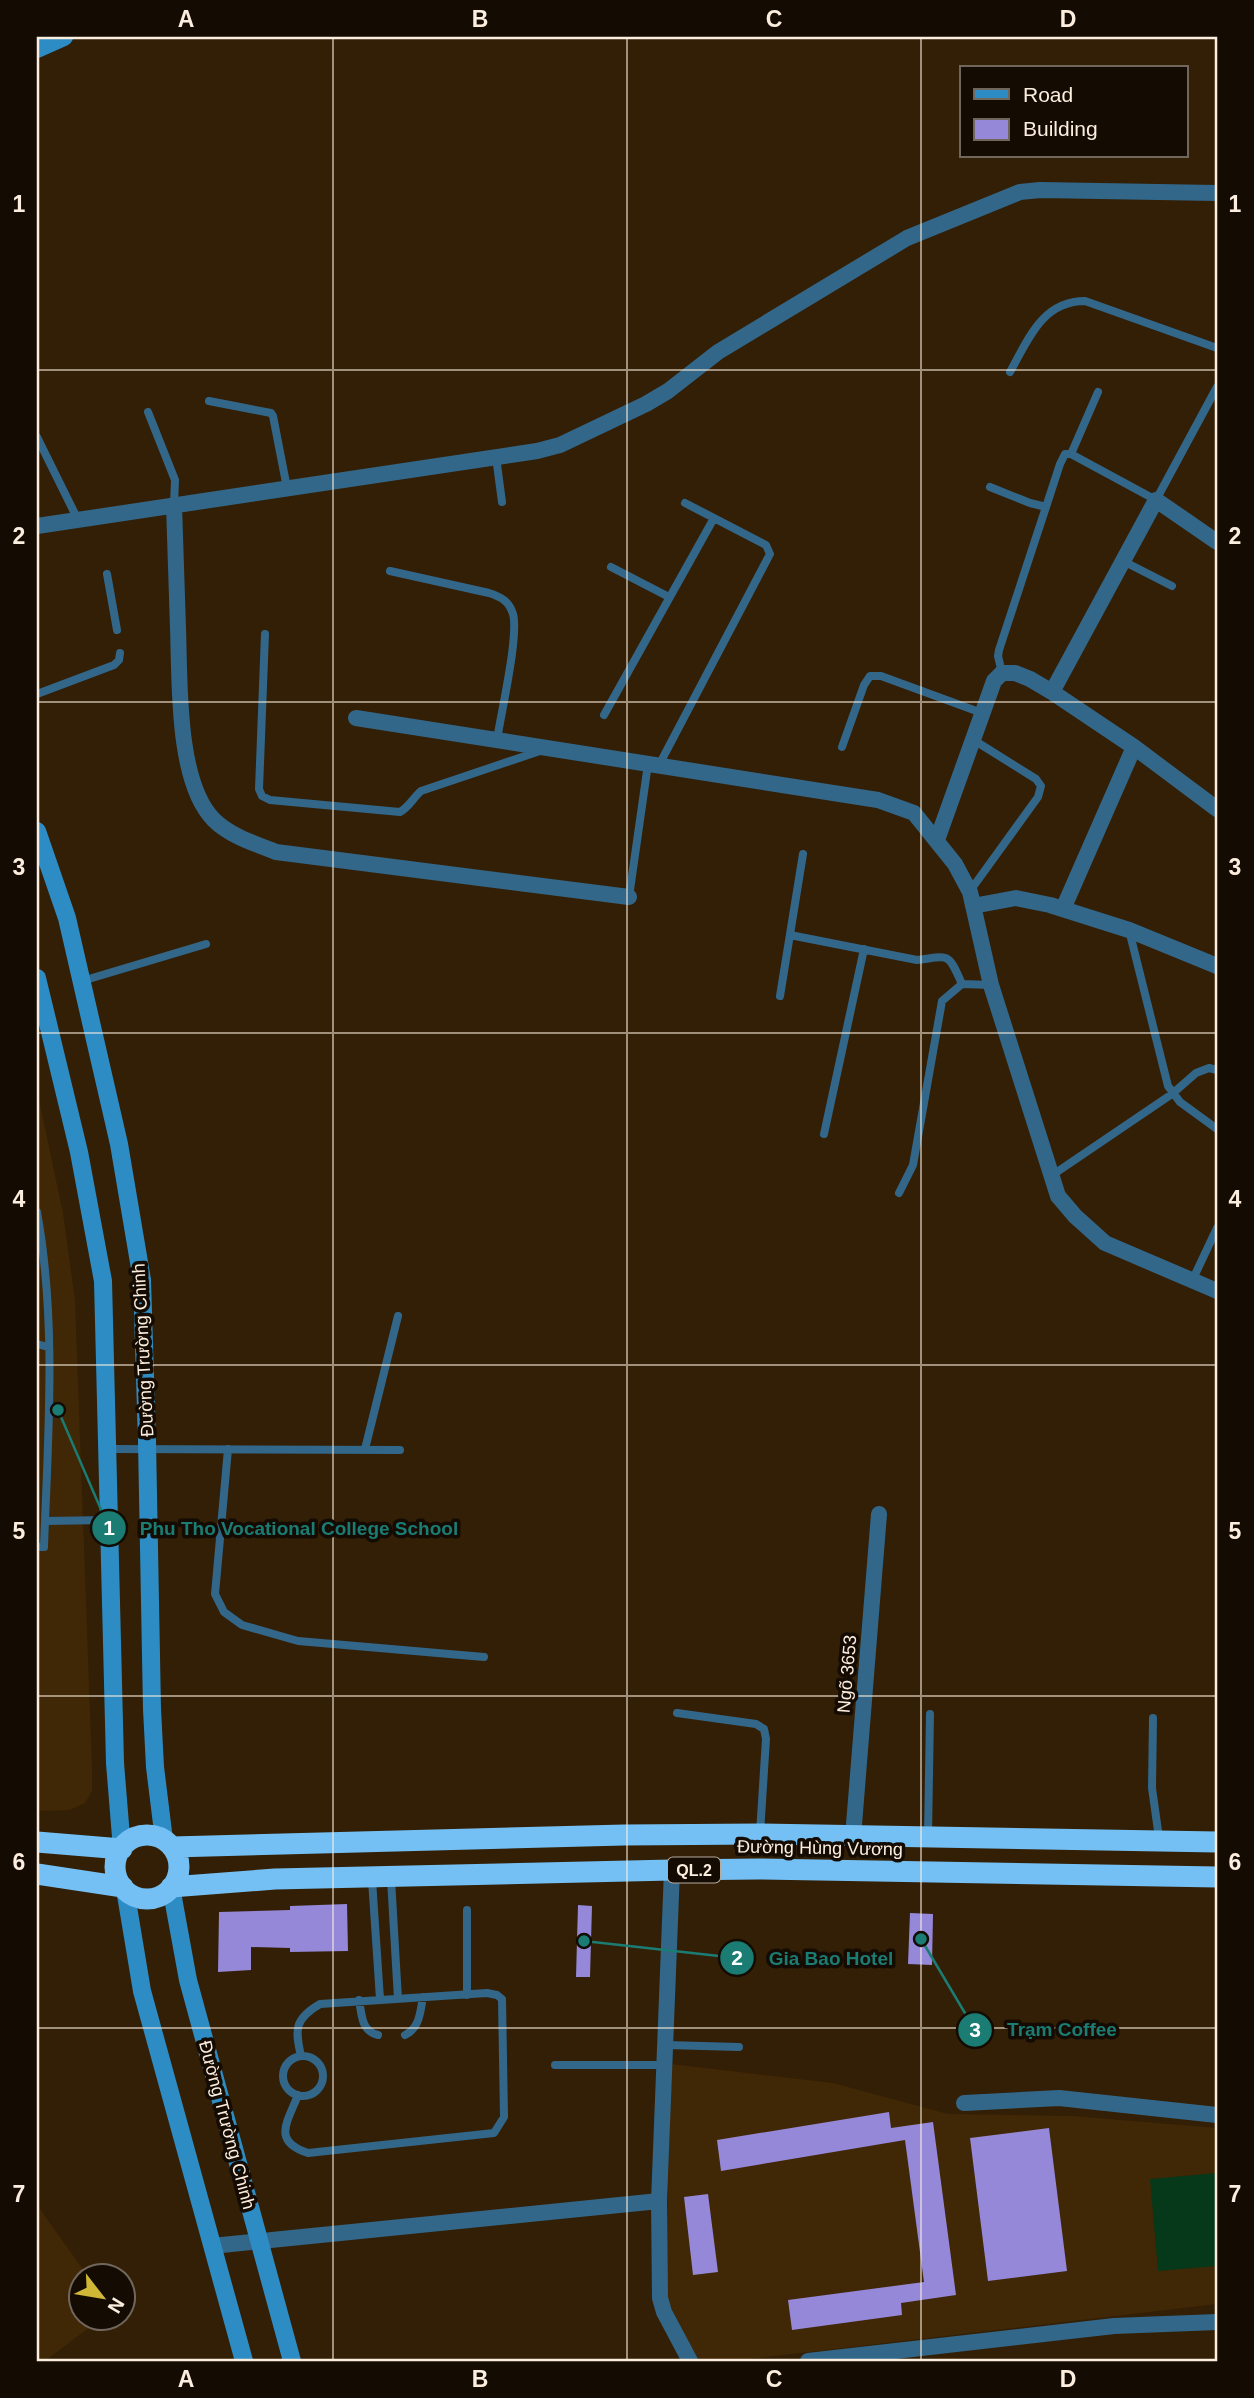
<svg xmlns="http://www.w3.org/2000/svg" width="1254" height="2398" viewBox="0 0 1254 2398" font-family="Helvetica,sans-serif">
<style>
.built{fill:#402705}
.green{fill:#053919}
.building{fill:#9588d9}
.lines{fill:none;stroke-linecap:round;stroke-linejoin:round}
.lane{stroke:#32678a;stroke-width:8}
.street{stroke:#32678a;stroke-width:16}
.secondary{stroke:#2e8cc5;stroke-width:18}
.highway{stroke:#74c0f5;stroke-width:21}
.grid{fill:none;stroke:#fceedf;stroke-width:2;stroke-opacity:0.55}
.labels{text-anchor:middle;dominant-baseline:central;stroke-width:7;stroke-linejoin:round;paint-order:stroke}
.shield{fill:#140b03;stroke:#b6aa9d;stroke-width:2}
.shield-label{font-size:16px;font-weight:bold;fill:#fceedf}
.street-label{font-size:18px;fill:#fceedf;stroke:#140b03}
.leader{fill:none;stroke:#1b7c74;stroke-width:2.5}
.callout-dot{fill:#1b7c74;stroke:#140b03;stroke-width:2.5}
.mark-label{font-size:21px;text-anchor:middle;font-weight:bold;fill:#fff}
.callout-label{font-size:19px;text-anchor:middle;font-weight:bold;fill:#1b7c74;stroke:#140b03;stroke-width:7;stroke-linejoin:round;paint-order:stroke}
.neatline{fill:none;stroke:#fceedf;stroke-width:2.5}
.grid-label{font-size:23px;text-anchor:middle;font-weight:bold;fill:#fceedf}
</style>
<rect width="100%" height="100%" fill="#331f05"/>
<path class="built" d="M37,1090L63,1213L75,1300L92,1767V1791L85,1803L70,1810L48,1811L37,1810Z
M671,2064L833,2083L948,2114L1073,2116L1217,2128V2304L733,2361H698L665,2296Z
M37,2205L87,2275L80,2276V2318H102L45,2361H37Z"/>
<path class="green" d="M1217,2173V2266L1158,2271L1150,2179Z"/>
<path class="building" d="M347,1904L348,1951L290,1952V1948L251,1947V1970L218,1972L219,1912L290,1910V1906Z
M578,1905L592,1906L590,1977H576Z
M910,1913L933,1914L932,1965L908,1964Z
M889,2112L891,2128L933,2122L956,2295L901,2303L902,2315L792,2330L788,2300L924,2282L905,2140L721,2171L717,2140Z
M1049,2128L1067,2271L988,2281L970,2138Z
M708,2194L718,2272L693,2275L684,2197Z"/>
<g class="lines">
<path class="lane" d="M1010,372C1028,340 1042,301 1085,301L1217,348
M209,401L271,413L273,416L287,488
M148,412L175,480L174,505
M37,437L78,520
M1071,454L1098,392
M496,457L502,502
M990,487L1030,503L1046,507L1060,464L1065,454H1071L1156,500L1217,387
M1123,561L1172,586
M611,567L669,597
M390,571L489,593C501,597 509,601 513,614C519,636 501,713 497,740
M107,574L117,630
M265,634L259,789L262,796L270,800L400,812C409,807 413,798 421,791L540,751
M1002,673L998,656L999,650L1046,507
M37,694L114,665L119,660L120,653
M604,715L714,518
M842,747L864,685L870,676H881L982,713
M659,765L770,554L766,545L685,503
M970,891L1038,797L1041,786L1036,779L972,739
M629,897L648,764
M1129,930L1168,1086L1180,1102L1217,1129
M790,935L917,960C950,956 948,952 962,984
M82,981L206,944
M780,996L803,854
M824,1134L864,949
M1051,1176L1172,1094L1196,1073L1209,1068L1217,1070
M899,1193L913,1165L942,1001L962,984L991,985
M37,1212C57,1322 48,1436 44,1547H37
M1192,1281L1217,1228
M37,1344L48,1347
M107,1449L400,1450
M228,1449L215,1594L224,1612L242,1625L298,1641L484,1657
M365,1449L398,1316
M45,1521L108,1520
M677,1713L756,1724L764,1729L766,1739L760,1833
M1153,1718L1152,1788L1159,1838
M928,1835L930,1714
M391,1879L398,1999
M372,1880L380,1999
M467,1995V1910
M359,2000C362,2015 361,2031 378,2035
M405,2035C420,2028 420,2012 423,1997
M666,2045L739,2047
M283 2076a20 20 0 1 1 40 0a20 20 0 1 1-40 0Z
M555,2065H665
M298,2095C287,2123 272,2141 308,2153L494,2133L504,2117L502,1999L497,1995L487,1993L320,2004C294,2019 295,2030 301,2056"/>
<path class="street" d="M174,505C175,546 177,587 178,628C180,680 176,782 214,820C230,836 256,844 276,852L629,897
M37,526L537,451L560,445L646,404L668,391L718,352L907,238L1020,192L1040,190L1217,193
M1052,692L1156,500L1217,542
M356,718L878,800L914,813L955,864L970,892L991,985L1058,1196L1075,1216L1105,1243L1217,1291
M937,840L994,681L1002,673H1015L1030,679L1052,692L1134,747L1217,809
M973,906L1016,898L1050,905L1129,930L1217,966
M1063,909L1134,747
M853,1837L879,1514
M672,1870L659,2201L660,2298L664,2312L690,2361
M964,2103L1059,2098L1217,2115
M212,2246L659,2201
M808,2361L1114,2326L1217,2322"/>
<path class="secondary" d="M37,49L64,37
M37,831L67,918L119,1144L142,1280L147,1441L152,1709L155,1767L164,1840
M37,978L79,1152L103,1281L115,1763L122,1849
M171,1887L188,1980L292,2361
M125,1889L142,1991L244,2361"/>
<path class="highway" d="M115 1867a32 32 0 1 1 64 0a32 32 0 1 1-64 0Z
M37,1842L122,1849
M172,1847L624,1835L760,1834L1217,1842
M37,1874L123,1887
M171,1887L275,1879L672,1870L758,1869L1217,1877"/>
</g>
<path class="grid" d="M333,37V2361M627,37V2361M921,37V2361M37,370H1217M37,702H1217M37,1033H1217M37,1365H1217M37,1696H1217M37,2028H1217"/>
<g class="labels">
<rect class="shield" x="668" y="1857.5" width="52" height="25" rx="5"/>
<g class="shield-label">
<text x="694" y="1870">QL.2</text>
</g>
<g class="street-label">
<text transform="translate(143 1350) rotate(-93)">Đường Trường Chinh</text>
<text transform="translate(847 1674) rotate(-85)">Ngõ 3653</text>
<text transform="translate(820 1848) rotate(1)">Đường Hùng Vương</text>
<text transform="translate(227 2125) rotate(75)">Đường Trường Chinh</text>
</g>
</g>
<path class="leader" d="M58 1410L109 1528M584 1941L737 1958M921 1939L975 2030"/>
<g class="callout-dot">
<circle cx="58" cy="1410" r="7"/>
<circle cx="584" cy="1941" r="7"/>
<circle cx="921" cy="1939" r="7"/>
<circle cx="109" cy="1528" r="18"/>
<circle cx="737" cy="1958" r="18"/>
<circle cx="975" cy="2030" r="18"/>
</g>
<g class="mark-label">
<text x="109" y="1535">1</text>
<text x="737" y="1965">2</text>
<text x="975" y="2037">3</text>
</g>
<g class="callout-label">
<text x="299" y="1535">Phu Tho Vocational College School</text>
<text x="831" y="1965">Gia Bao Hotel</text>
<text x="1062" y="2036">Trạm Coffee</text>
</g>
<rect width="1254" height="2398" fill="none" stroke="#140b03" stroke-width="77"/>
<rect x="960" y="66" width="228" height="91" fill="#140b03" stroke="#71665b" stroke-width="2"/>
<rect x="974" y="89" width="35" height="10" fill="#2e8cc5" stroke="#71665b" stroke-width="2"/>
<text x="1023" y="102" font-size="21" fill="#fceedf">Road</text>
<rect x="974" y="119" width="35" height="21" fill="#9588d9" stroke="#71665b" stroke-width="2"/>
<text x="1023" y="136" font-size="21" fill="#fceedf">Building</text>
<g transform="translate(102 2297) rotate(121)"><circle r="33" fill="#140b03" stroke="#71665b" stroke-width="2"/>
<path d="M0-5L12 26L0 18L-12 26Z" fill="#d1b736"/>
<text y="-10" font-size="19" font-weight="bold" text-anchor="middle" fill="#fceedf">N</text>
</g>
<rect x="38" y="38" width="1178" height="2322" class="neatline"/>
<g class="grid-label">
<text x="186" y="27">A</text>
<text x="480" y="27">B</text>
<text x="774" y="27">C</text>
<text x="1068" y="27">D</text>
<text x="19" y="212">1</text>
<text x="1235" y="212">1</text>
<text x="19" y="544">2</text>
<text x="1235" y="544">2</text>
<text x="19" y="875">3</text>
<text x="1235" y="875">3</text>
<text x="19" y="1207">4</text>
<text x="1235" y="1207">4</text>
<text x="19" y="1539">5</text>
<text x="1235" y="1539">5</text>
<text x="19" y="1870">6</text>
<text x="1235" y="1870">6</text>
<text x="19" y="2202">7</text>
<text x="1235" y="2202">7</text>
<text x="186" y="2387">A</text>
<text x="480" y="2387">B</text>
<text x="774" y="2387">C</text>
<text x="1068" y="2387">D</text>
</g>
</svg>
